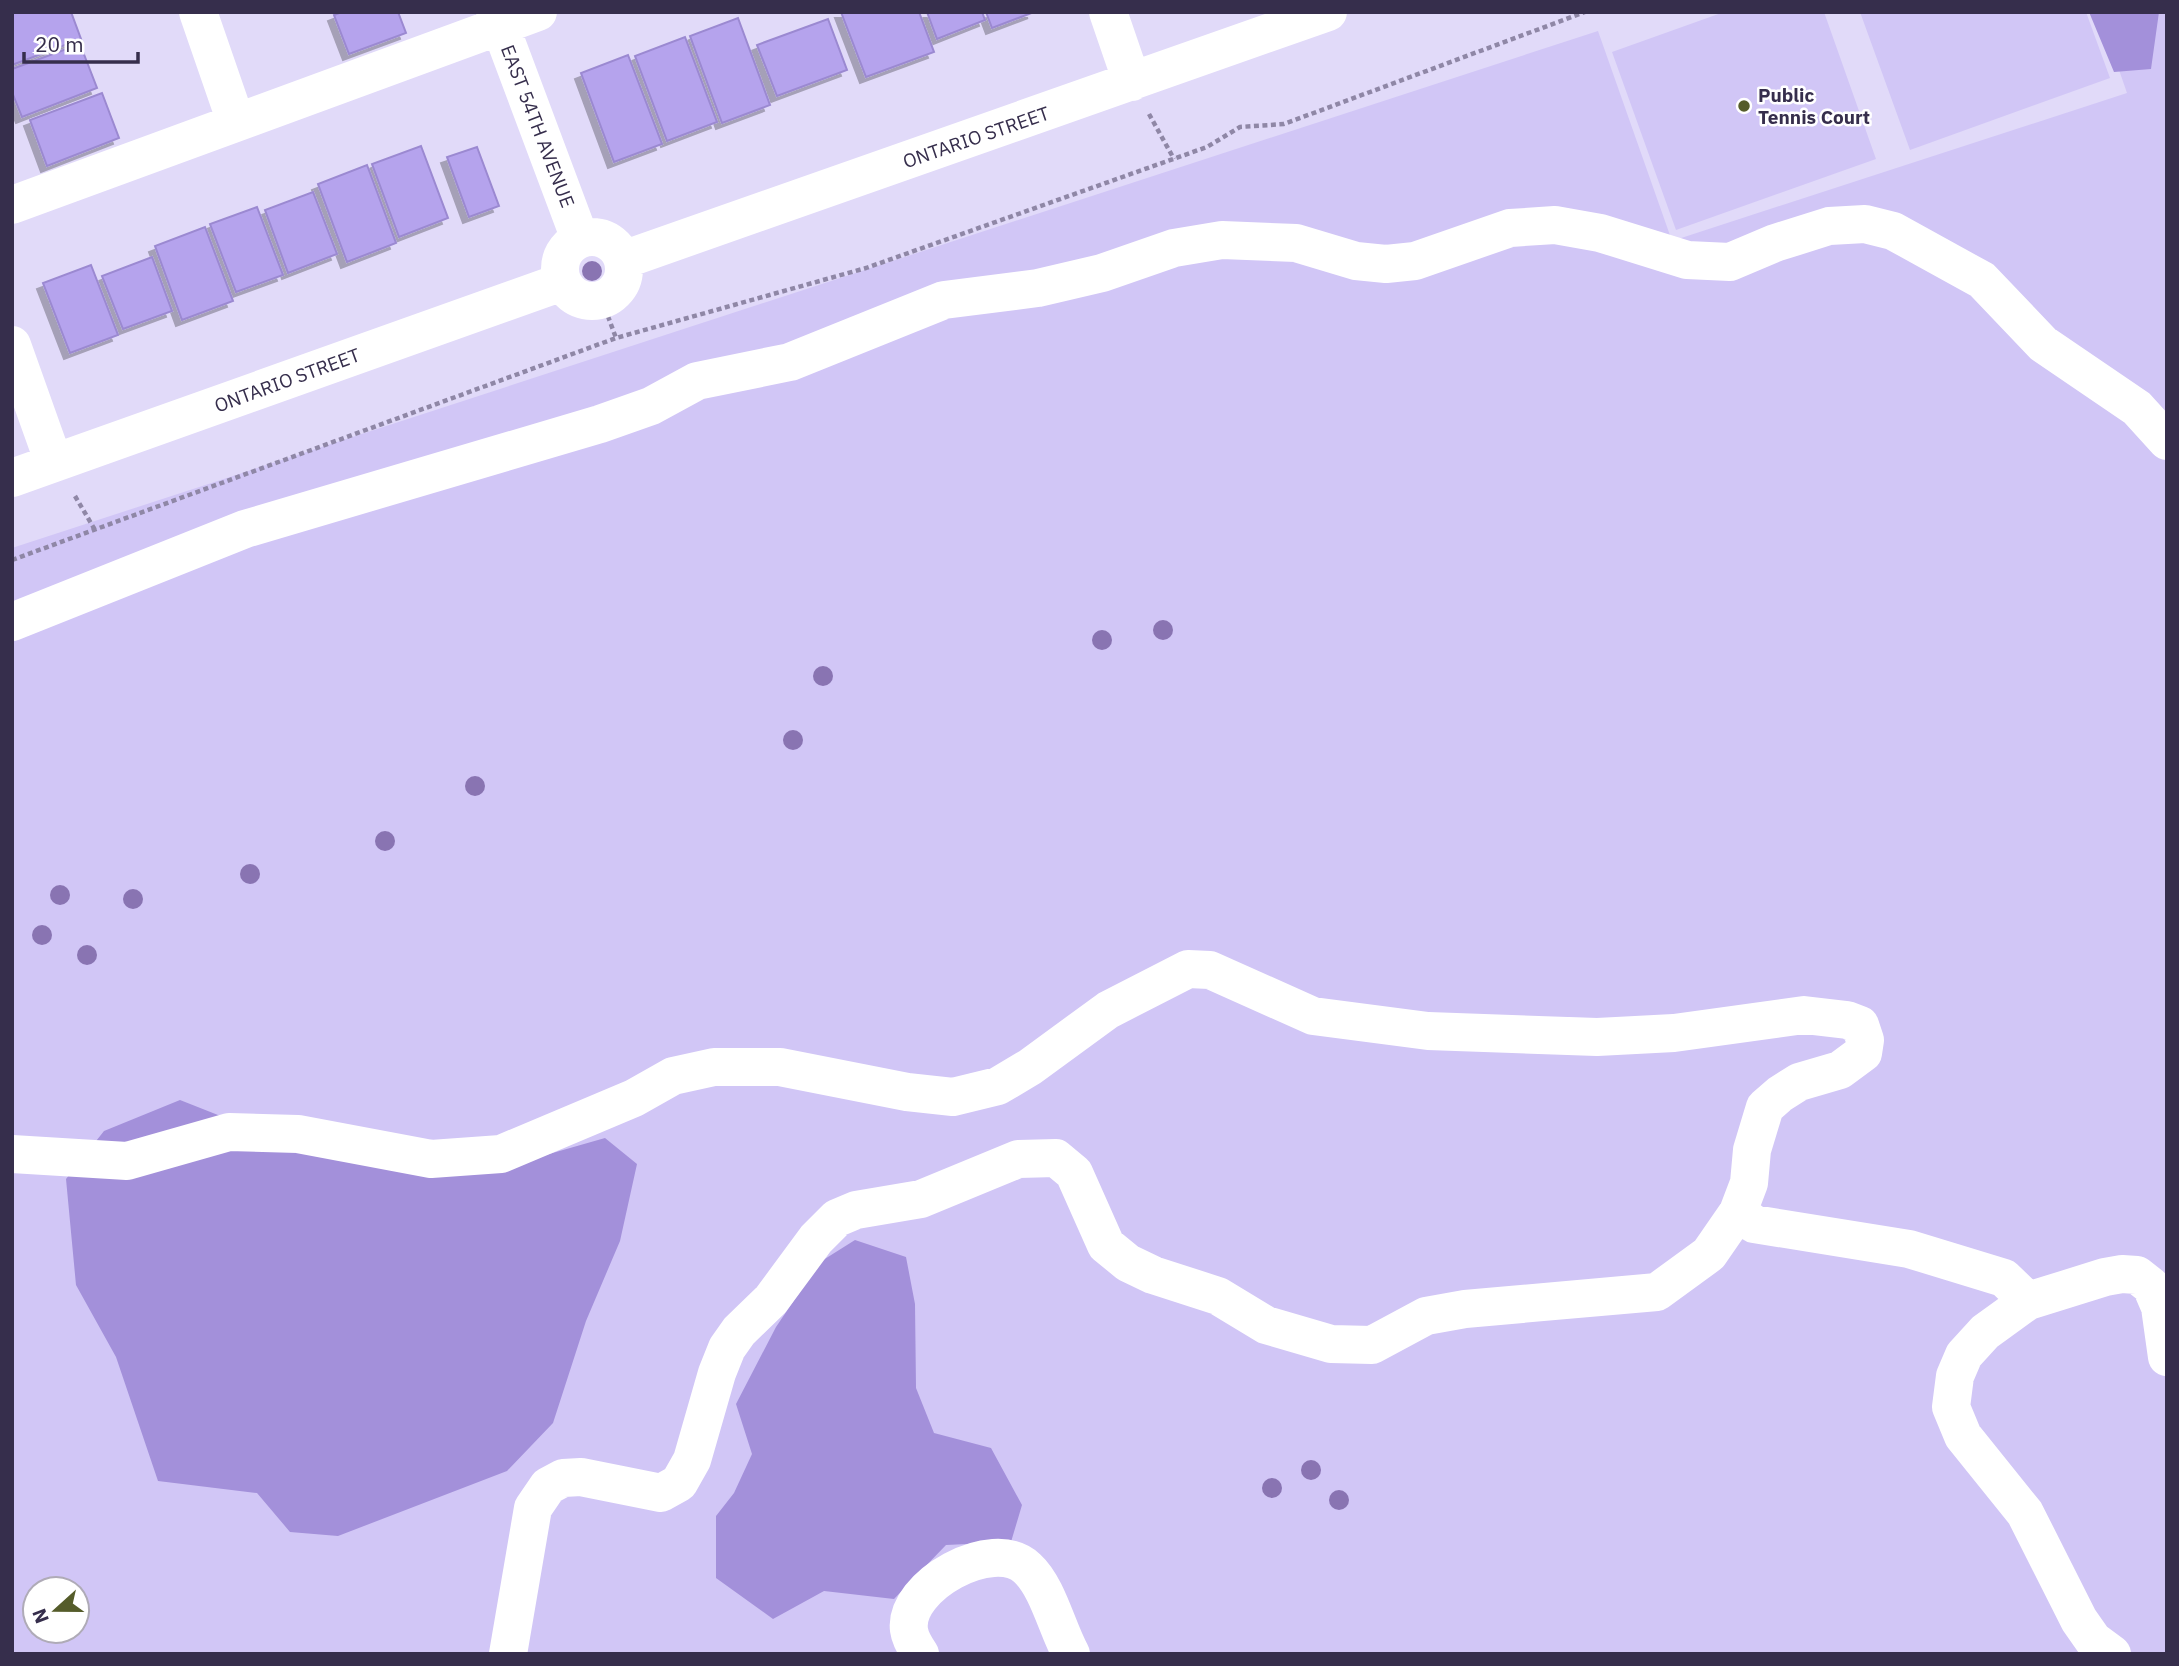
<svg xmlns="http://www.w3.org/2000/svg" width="2179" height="1666" viewBox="0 0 2179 1666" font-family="'IBM Plex Sans',sans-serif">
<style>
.green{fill:#d1c6f6;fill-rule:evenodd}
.forest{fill:#a390da}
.building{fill:#b5a3ed;stroke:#9b89d1;stroke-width:2;filter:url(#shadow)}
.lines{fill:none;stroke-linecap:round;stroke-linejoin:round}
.path{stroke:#8f87a6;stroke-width:4.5;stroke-dasharray:5 3.5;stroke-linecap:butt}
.minor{stroke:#fff;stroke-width:38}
.tree{fill:#8974b2}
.poi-dot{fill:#555c2a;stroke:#fff;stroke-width:2.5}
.labels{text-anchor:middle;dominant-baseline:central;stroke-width:5;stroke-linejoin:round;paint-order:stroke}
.poi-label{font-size:19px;font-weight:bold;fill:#362e4c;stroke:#fff;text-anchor:start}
.street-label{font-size:19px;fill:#362e4c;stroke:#fff}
</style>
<defs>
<filter id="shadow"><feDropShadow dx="-6" dy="6" stdDeviation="0" flood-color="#0004"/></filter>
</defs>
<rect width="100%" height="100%" fill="#e1daf9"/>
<path class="green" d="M1724,12H1824L1876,159L1676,230L1612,52Z
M1860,12H2086L2110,78L1910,150Z
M2099,12H2167V1654H12V548L1598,31L1672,241L2127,93ZM35,1589H77V1631H35Z"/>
<path class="forest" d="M2089,12H2159L2151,69L2114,72Z
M180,1100L304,1149L497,1169L605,1138L637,1164L620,1241L586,1321L553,1423L507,1471L338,1536L290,1532L257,1493L158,1481L116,1357L76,1285L66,1179L104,1131Z
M855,1240L906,1257L915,1304L916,1388L934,1433L991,1448L1022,1505L1011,1542L946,1545L894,1599L824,1591L773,1619L716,1578V1516L734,1493L752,1454L736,1404L776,1327L820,1262Z"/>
<path class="building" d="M12,12H71L81,39L12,65Z
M342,12H398L406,33L349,54L334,15Z
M841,12H919L934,52L866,77Z
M927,12H982L985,20L937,39Z
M986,12H1034L992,28Z
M738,18L770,105L722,123L690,36Z
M828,19L847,70L777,96L757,45Z
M685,37L717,122L667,141L635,56Z
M80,44L97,88L22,117L12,92V69Z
M628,55L662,144L614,162L581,73Z
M102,93L119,138L47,166L30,120Z
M421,146L448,218L399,237L372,164Z
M477,147L499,206L469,217L447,157Z
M367,165L396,243L347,262L318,184Z
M313,192L337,254L288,273L265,210Z
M257,207L283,275L236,292L210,224Z
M205,227L233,301L182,320L155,246Z
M152,257L172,311L123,329L102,276Z
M91,265L118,335L70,353L43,283Z"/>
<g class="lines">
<path class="path" d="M1149,114L1174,159
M602,300L616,338
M75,496L95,530
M12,560L616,338L866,268L1207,147L1240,127L1284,124L1585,12"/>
<path class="minor" d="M198,12L236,122
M495,12L580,239
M1108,12L1132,82
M12,205L538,12
M560 269a32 32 0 1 1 64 0a32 32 0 1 1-64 0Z
M623,260L1328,12
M12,345L54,463
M12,478L562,282
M12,622L245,529L600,424L651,406L697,381L790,362L944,300L1038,288L1102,273L1174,248L1222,240L1296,243L1356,261L1386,264L1415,261L1510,228L1555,225L1600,233L1687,260L1730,262L1775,243L1829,226L1865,224L1893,231L1982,280L2043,344L2137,408L2167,441
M12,1154L127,1161L229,1132L298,1134L431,1159L501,1154L634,1098L673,1076L714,1067H780L907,1092L953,1097L998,1086L1030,1067L1108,1010L1188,969L1210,970L1313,1016L1428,1031L1597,1037L1674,1033L1804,1015L1847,1020L1860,1025L1865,1040L1863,1053L1840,1070L1799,1082L1780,1094L1765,1107L1752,1150L1749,1183L1738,1212L1709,1254L1657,1292L1465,1309L1426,1316L1372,1345L1331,1344L1266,1325L1218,1296L1153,1275L1128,1263L1106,1245L1074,1173L1056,1158L1018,1159L921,1199L856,1210L837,1218L816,1239L771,1300L739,1331L727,1348L717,1373L692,1460L679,1483L661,1493L581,1477L563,1478L548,1486L533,1508L508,1654
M1738,1212L1754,1224L1909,1249L2004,1278L2028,1301
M920,1654C916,1648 910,1638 909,1630C903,1586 993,1536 1027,1568C1048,1587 1057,1629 1071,1654
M2112,1654L2093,1640L2079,1620L2025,1513L1963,1436L1951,1407L1955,1376L1964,1355L1985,1332L2028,1301L2105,1277L2122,1274L2137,1275L2151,1286L2160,1307L2167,1357"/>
</g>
<g class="tree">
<circle cx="592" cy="271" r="10"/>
<circle cx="1163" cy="630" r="10"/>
<circle cx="1102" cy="640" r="10"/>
<circle cx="823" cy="676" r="10"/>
<circle cx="793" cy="740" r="10"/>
<circle cx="475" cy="786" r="10"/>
<circle cx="385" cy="841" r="10"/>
<circle cx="250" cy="874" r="10"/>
<circle cx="60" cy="895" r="10"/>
<circle cx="133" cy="899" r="10"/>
<circle cx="42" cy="935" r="10"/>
<circle cx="87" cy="955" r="10"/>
<circle cx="1311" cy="1470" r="10"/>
<circle cx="1272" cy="1488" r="10"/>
<circle cx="1339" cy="1500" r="10"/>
</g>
<circle class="poi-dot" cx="1744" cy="106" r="7"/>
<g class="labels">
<g class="poi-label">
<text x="1758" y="95">Public<tspan x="1758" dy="22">Tennis Court</tspan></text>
</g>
<g class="street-label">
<text transform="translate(538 126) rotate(69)">EAST 54TH AVENUE</text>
<text transform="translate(976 137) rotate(-19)">ONTARIO STREET</text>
<text transform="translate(287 380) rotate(-20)">ONTARIO STREET</text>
</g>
</g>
<rect width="2179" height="1666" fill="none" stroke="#362e4c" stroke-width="28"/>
<g transform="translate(56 1610) rotate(249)"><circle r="33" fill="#ffffff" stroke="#afabb7" stroke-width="2"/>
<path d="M0-5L12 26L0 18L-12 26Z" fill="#555c2a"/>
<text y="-10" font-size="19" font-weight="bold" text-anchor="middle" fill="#362e4c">N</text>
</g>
<path d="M24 52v10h114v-10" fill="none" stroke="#362e4c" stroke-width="3.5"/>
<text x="35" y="52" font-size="21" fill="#362e4c" stroke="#ffffff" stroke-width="5" paint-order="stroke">20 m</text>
</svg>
